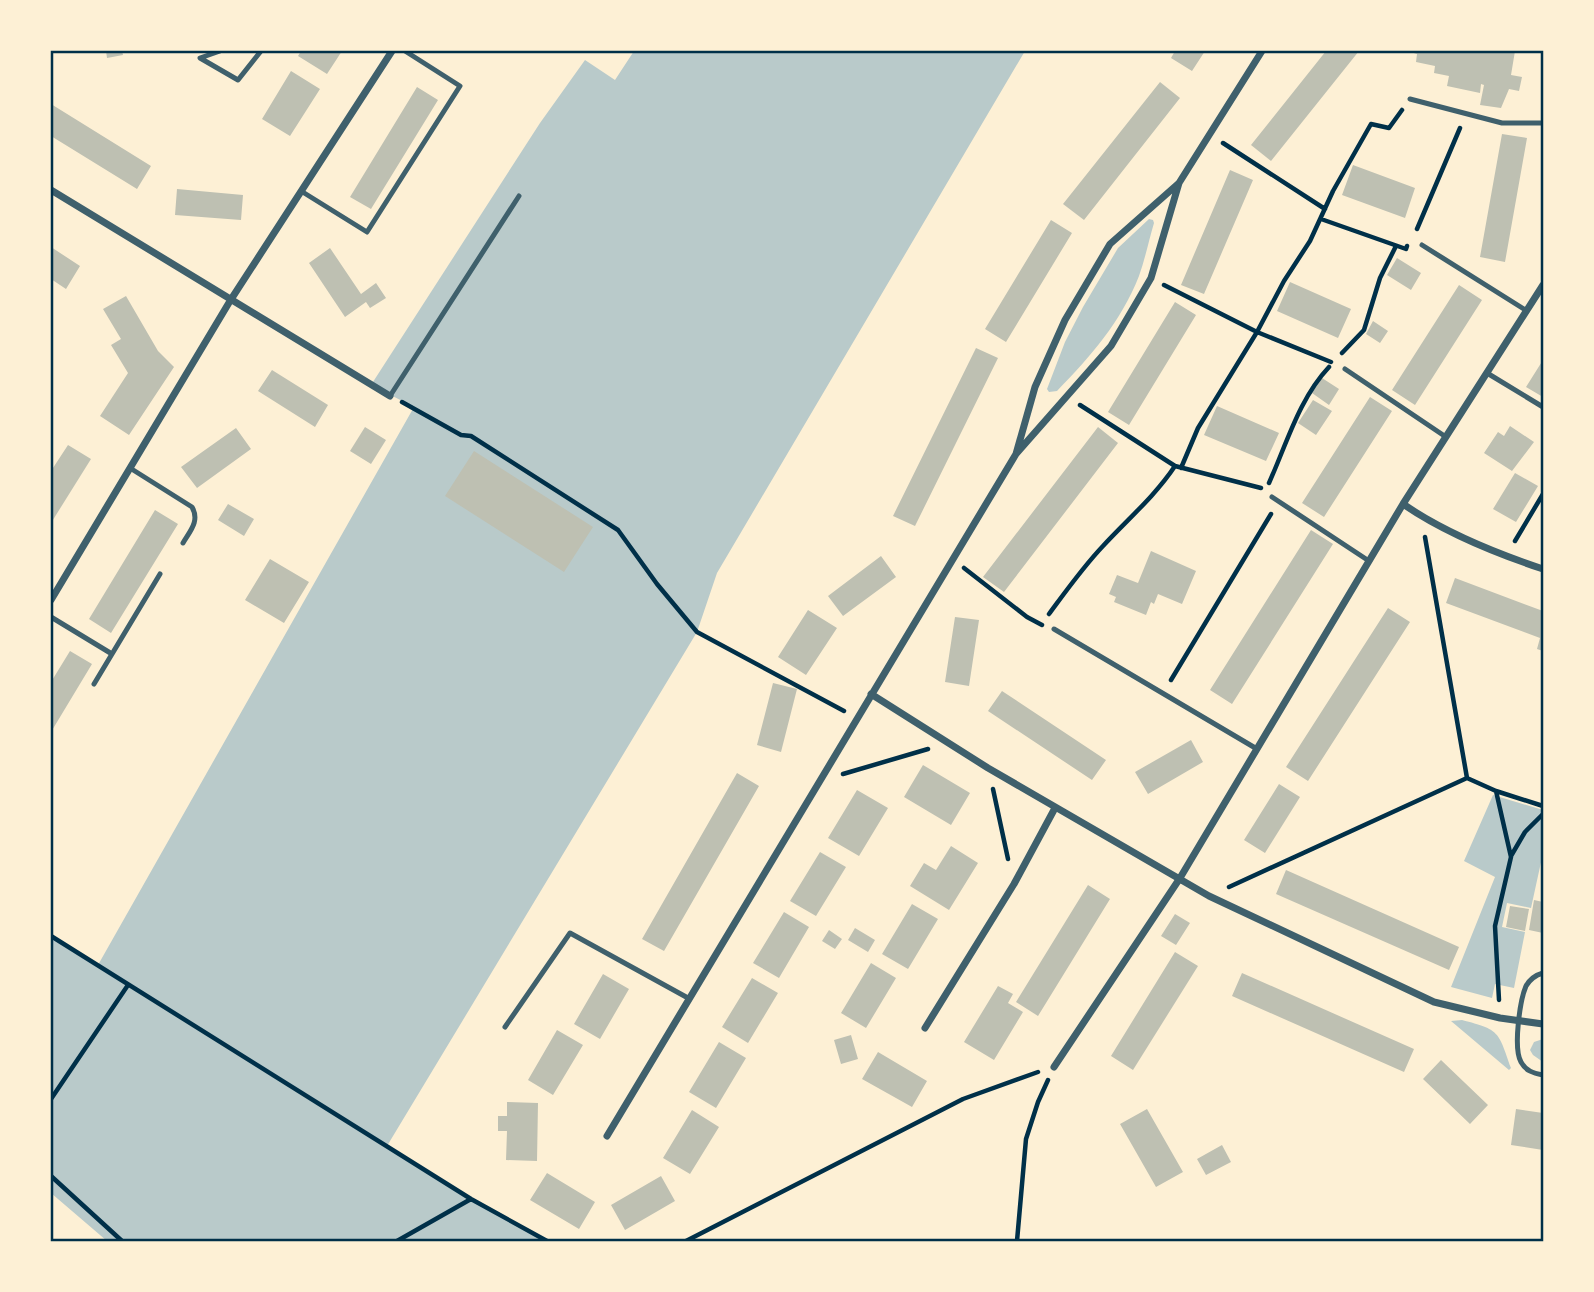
<svg xmlns="http://www.w3.org/2000/svg" width="1594" height="1292" viewBox="0 0 1594 1292" font-family="Georgia,serif">
<style>
.green{fill:#b9caca}
.building{fill:#bec0b2}
.lines{fill:none;stroke-linecap:round;stroke-linejoin:round}
.path{stroke:#003049;stroke-width:4.5}
.service{stroke:#3f606c;stroke-width:5}
.minor{stroke:#3f606c;stroke-width:7}
.neatline{fill:none;stroke:#003049;stroke-width:2.5}
</style>
<rect width="100%" height="100%" fill="#fdf0d5"/>
<path class="green" d="M634,51H1025L717,573L697,632L387,1146L471,1199L547,1241H107L51,1193V936L98,965L414,407L371,385L540,123L585,60L615,80Z
M1149,219L1153,220L1154,223C1149,240 1145,259 1139,276C1121,322 1090,357 1057,391L1049,392L1047,389L1065,342L1083,307L1118,248Z
M1493,795L1543,810V853L1531,908L1507,903L1502,927L1525,932L1514,988L1495,984L1492,998L1451,987L1495,877L1464,861Z
M1462,1020C1500,1030 1498,1031 1511,1068L1509,1070L1451,1021Z
M1543,1039V1062L1533,1055L1530,1050L1534,1042Z"/>
<path class="building" d="M106,51H122L123,55L107,58Z
M301,51H342L327,74L298,56Z
M1175,51H1205L1192,71L1171,58Z
M1326,51H1359L1271,161L1251,145Z
M1407,51H1515L1511,75L1522,77L1519,91L1509,89L1501,108L1480,105L1484,85L1481,84L1480,93L1447,86L1449,76L1434,73L1435,66L1416,62L1417,54Z
M291,71L320,89L290,136L262,119Z
M1160,82L1180,98L1084,220L1063,204Z
M417,87L438,100L371,209L350,197Z
M51,104L151,166L137,189L51,136Z
M1502,134L1527,138L1505,262L1480,257Z
M1353,165L1415,188L1405,218L1342,195Z
M1230,170L1253,180L1204,294L1181,285Z
M177,189L243,195L241,220L175,215Z
M1051,220L1072,233L1006,342L985,329Z
M51,247L80,266L66,289L51,279Z
M330,248L361,294L376,283L386,298L370,308L366,302L345,317L309,263Z
M1397,258L1421,273L1411,290L1387,275Z
M1290,282L1351,309L1338,338L1277,311Z
M1459,285L1482,300L1415,405L1392,390Z
M126,296L158,351L174,367L129,435L100,416L128,373L111,345L121,339L103,309Z
M1175,302L1196,315L1129,425L1108,412Z
M1373,321L1388,331L1380,343L1366,334Z
M976,348L998,358L915,526L893,516Z
M1543,360V397L1526,387Z
M272,370L328,405L315,427L258,391Z
M1322,378L1339,389L1329,405L1312,393Z
M1370,397L1392,411L1324,517L1302,503Z
M1313,400L1332,411L1316,435L1298,423Z
M1217,406L1279,433L1266,461L1204,435Z
M1510,426L1534,442L1512,471L1484,453L1498,432L1504,436Z
M365,427L386,440L371,464L350,451Z
M1098,427L1118,443L1004,592L983,577Z
M236,428L251,449L197,488L181,467Z
M68,445L91,459L51,523V471Z
M474,451L593,527L564,572L445,496Z
M1515,473L1538,486L1516,522L1493,509Z
M228,504L254,519L244,536L218,520Z
M155,510L178,524L111,633L89,619Z
M1311,530L1333,544L1232,704L1210,690Z
M1151,551L1196,571L1182,604L1158,594L1154,604L1151,602L1146,615L1114,602L1116,597L1109,594L1117,575L1138,583Z
M881,556L896,577L843,616L828,596Z
M270,559L309,582L284,623L245,600Z
M1455,578L1543,611V651L1537,649L1540,638L1446,603Z
M1388,608L1410,622L1308,781L1286,767Z
M808,610L837,628L806,675L778,657Z
M955,617L979,620L969,686L945,682Z
M70,651L92,664L51,732V682Z
M773,683L797,689L781,752L757,745Z
M1002,691L1106,760L1092,780L988,711Z
M1191,740L1203,762L1148,794L1135,772Z
M923,765L970,793L951,825L904,797Z
M737,773L759,786L664,951L642,939Z
M1279,784L1300,797L1265,853L1244,840Z
M857,790L888,808L859,856L828,838Z
M951,846L978,863L949,910L910,886L924,863L936,870Z
M820,852L846,867L816,916L790,901Z
M1286,870L1459,947L1449,970L1276,894Z
M1088,885L1110,899L1038,1016L1016,1002Z
M1534,900L1543,902V933L1529,930Z
M912,904L938,919L908,969L882,954Z
M1510,906L1529,909L1525,931L1506,927Z
M784,912L809,927L779,978L753,963Z
M1175,914L1190,923L1176,945L1161,936Z
M855,928L875,940L868,952L848,940Z
M829,930L842,939L835,949L822,941Z
M1175,952L1198,966L1133,1070L1111,1056Z
M871,963L896,978L866,1028L841,1013Z
M1242,973L1414,1049L1404,1072L1232,996Z
M603,974L629,989L600,1039L574,1024Z
M752,978L778,993L748,1043L722,1027Z
M998,986L1013,994L1008,1003L1023,1012L994,1060L964,1042Z
M557,1030L583,1045L553,1095L528,1080Z
M851,1035L858,1059L841,1064L834,1040Z
M719,1042L746,1058L716,1108L689,1092Z
M878,1052L927,1081L912,1107L862,1079Z
M1441,1060L1488,1105L1470,1124L1423,1079Z
M507,1102L538,1103L537,1161L506,1160L507,1131H498V1116H507Z
M1147,1109L1183,1172L1156,1187L1120,1124Z
M1516,1109L1543,1113V1150L1511,1145Z
M692,1110L719,1127L690,1174L663,1158Z
M1222,1145L1231,1162L1206,1175L1197,1159Z
M547,1173L595,1202L579,1229L530,1200Z
M661,1176L675,1201L625,1230L611,1205Z"/>
<g class="lines">
<path class="path" d="M1223,143L1325,209
M1321,219L1406,249L1407,246
M1417,229L1460,128
M1164,285L1257,332L1331,362
M1342,353L1364,330L1380,278L1396,246
M402,402L461,435L471,436L618,530L657,584L697,632L844,711
M1080,405L1175,466L1261,488
M1181,468L1198,428L1257,332L1284,281L1310,241L1333,191L1371,124L1389,128L1402,110
M1269,483C1287,443 1299,399 1329,367
M1515,541L1543,494
M964,568L1027,617L1042,625
M1049,614C1066,591 1083,567 1103,546C1127,520 1155,496 1175,466
M1171,680L1271,514
M843,774L928,749
M1467,778L1496,791L1543,806
M993,789L1008,859
M1496,791L1511,857L1495,926L1499,1000
M1511,856L1525,832L1543,814
M1229,887L1467,778L1425,537
M51,936L471,1199L547,1241
M51,1099L128,985
M51,1176L122,1241
M397,1241L471,1199
M686,1241L963,1099L1038,1072
M1017,1241L1026,1139L1038,1102L1048,1080"/>
<path class="service" d="M220,51L200,58L238,80L261,51
M1410,99L1502,123H1543
M301,191L367,232L460,86L405,51
M1422,245L1527,311
M1345,369L1446,437
M1487,373L1543,407
M390,396L519,196
M130,468L192,507C200,521 190,531 183,543
M1272,497L1369,561
M51,617L112,654
M1054,629L1257,749
M94,684L160,574
M1543,973C1536,975 1530,979 1526,986C1520,1000 1513,1048 1521,1062C1526,1071 1533,1073 1543,1075
M505,1027L570,933L688,998"/>
<path class="minor" d="M1179,183L1262,51
M51,190L390,396
M1403,504C1445,533 1495,553 1543,569
M51,600L230,301L392,51
M871,694L988,768L1209,896L1434,1002L1500,1018L1543,1024
M925,1028L1014,884L1055,808
M1054,1067L1180,878L1403,504L1543,285
M607,1136L1016,454L1111,346L1151,278L1179,183L1110,244L1065,320L1035,387L1016,454"/>
</g>
<rect width="1594" height="1292" fill="none" stroke="#fdf0d5" stroke-width="105"/>
<rect x="52" y="52" width="1490" height="1188" class="neatline"/>
</svg>
